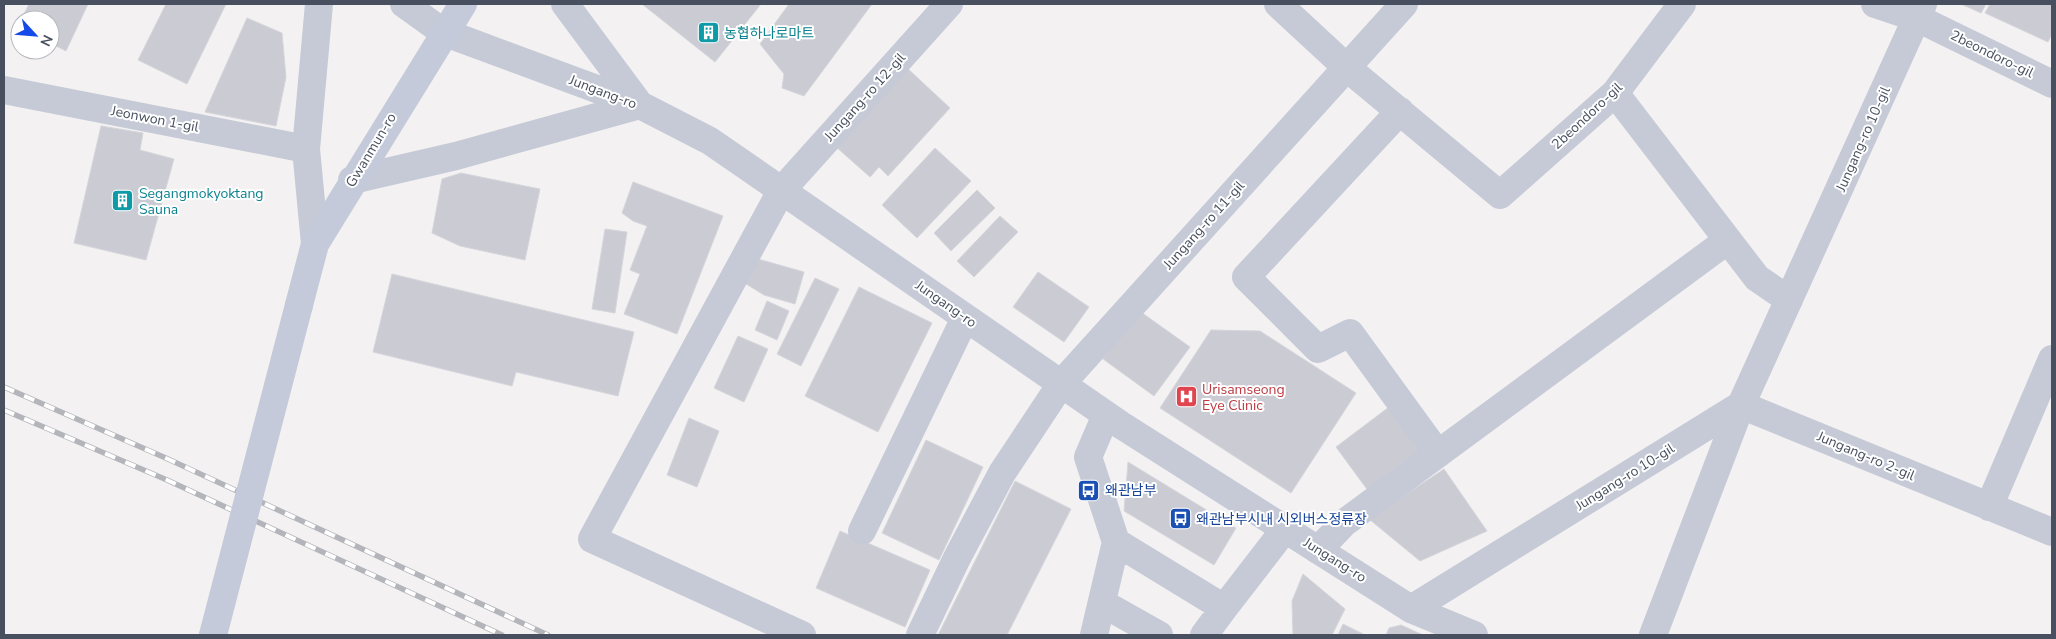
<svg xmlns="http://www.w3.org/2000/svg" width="2056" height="639" viewBox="0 0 2056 639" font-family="'Nunito Sans','Noto Sans KR',sans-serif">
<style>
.building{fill:#cbccd3;stroke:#d5d6dc}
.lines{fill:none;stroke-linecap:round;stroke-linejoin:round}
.minor{stroke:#c5cad6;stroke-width:28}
.tertiary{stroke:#c5cad6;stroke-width:28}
.secondary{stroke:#c4cada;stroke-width:28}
.rail-casing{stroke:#b3b5bb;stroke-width:5.5}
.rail{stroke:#fff;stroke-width:4;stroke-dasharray:11;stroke-linecap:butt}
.secondary-bridge{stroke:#c4cada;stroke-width:28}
.labels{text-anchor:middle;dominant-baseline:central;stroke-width:4;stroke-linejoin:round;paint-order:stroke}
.culture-label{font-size:14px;fill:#0d838f;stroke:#fff;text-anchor:start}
.street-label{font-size:14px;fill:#48505f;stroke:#fff}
.health-label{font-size:14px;fill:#be3a42;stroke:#fff;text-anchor:start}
.transit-label{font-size:14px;fill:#164399;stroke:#fff;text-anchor:start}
</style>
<rect width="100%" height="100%" fill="#f3f1f1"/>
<path class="building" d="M29,4H88L66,51L50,43V20H21Z
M166,4H226L187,84L138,60Z
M642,4H761L715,62Z
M789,4H872L804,96L782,88L784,74L760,44Z
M1961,4H1986L1981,13Z
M1990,4H2052V34L2048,42L1985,13Z
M247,18L282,33L286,77L276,126L205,112Z
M906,67L950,108L888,176L879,167L870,177L835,146Z
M101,126L143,133L140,150L174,159L146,260L74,243Z
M935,148L971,181L917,238L882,205Z
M461,173L540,189L525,260L460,246L432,233L442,179Z
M633,182L723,216L677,334L624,314L640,274L630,270L647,226L633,221L622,213Z
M977,190L995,208L951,251L934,233Z
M1000,216L1018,232L974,277L957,261Z
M605,229L627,232L615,313L592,309Z
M751,257L804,272L795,304L764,295L738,279Z
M1038,272L1089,307L1064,342L1013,307Z
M392,274L634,332L618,396L516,372L512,386L373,352Z
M815,278L839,289L801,366L777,354Z
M859,287L932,323L878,432L805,396Z
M767,301L789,311L777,340L755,330Z
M1138,310L1190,347L1154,396L1103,359Z
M1211,330L1260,331L1356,393L1291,493L1160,408Z
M738,336L768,349L744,402L714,388Z
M1389,407L1422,453L1369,492L1336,447Z
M689,418L719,431L697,487L667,475Z
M926,440L983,467L939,560L882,533Z
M1128,462L1236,528L1214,565L1124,511Z
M1444,469L1487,531L1420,561L1369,519Z
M1015,481L1071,509L1007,635H938Z
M840,531L930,570L905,627L816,588Z
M1303,574L1345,609L1332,635H1293L1292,601Z
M1343,624L1365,635H1338Z
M1401,625L1423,635H1386L1389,628Z"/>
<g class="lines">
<path class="minor" d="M1278,4L1346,67L1500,195L1615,93L1682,4
M4,90L306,149
M1615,93L1757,278L1789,300
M1400,111L1246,277L1318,349L1350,333L1438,454
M1741,405L2052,532
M1106,415L1088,457L1116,542L1224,608L1285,529
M1989,507L2052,359
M862,531L965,318
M1318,550L1344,523L1728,240
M1102,603L1159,635
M1411,609L1741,405
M802,635L592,539L781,191L949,4
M920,635L957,558L1002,473L1061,384L1404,4
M1094,635L1116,542
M1204,635L1224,608
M1653,635L1741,405L1923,4"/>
<path class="tertiary" d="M404,4L443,32L640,105L710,141L1121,425L1411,609L1474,635
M1875,4L1917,18L2052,84
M352,180L456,156L640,105L565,4
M315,244L306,149L319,4"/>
<path class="secondary" d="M299,305L315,244L463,4"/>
<defs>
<path id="rail" d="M4,387L168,459L548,635
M4,410L167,480L502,635"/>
</defs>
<use href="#rail" class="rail-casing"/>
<use href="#rail" class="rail"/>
<path class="secondary-bridge" d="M213,635L299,305"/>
</g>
<defs>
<symbol id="building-square" viewBox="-11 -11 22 22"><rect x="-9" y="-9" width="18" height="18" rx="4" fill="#0f9aa8" stroke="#fff"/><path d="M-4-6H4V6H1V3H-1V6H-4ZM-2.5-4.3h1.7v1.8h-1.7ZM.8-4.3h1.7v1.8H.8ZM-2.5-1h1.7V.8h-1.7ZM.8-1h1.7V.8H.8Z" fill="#fff"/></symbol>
<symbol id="hospital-square" viewBox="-11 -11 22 22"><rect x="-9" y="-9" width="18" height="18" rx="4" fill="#e0444e" stroke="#fff"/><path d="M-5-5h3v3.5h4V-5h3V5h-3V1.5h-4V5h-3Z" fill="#fff"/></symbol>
<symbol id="bus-square" viewBox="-11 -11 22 22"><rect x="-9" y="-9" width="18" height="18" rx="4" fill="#1a4fb4" stroke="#fff"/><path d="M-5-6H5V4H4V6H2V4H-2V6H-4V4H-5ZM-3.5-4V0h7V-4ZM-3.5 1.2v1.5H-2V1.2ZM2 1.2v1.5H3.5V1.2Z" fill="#fff"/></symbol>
</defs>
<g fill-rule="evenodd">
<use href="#building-square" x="696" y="20" width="25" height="25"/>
<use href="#building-square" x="110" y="188" width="25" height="25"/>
<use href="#hospital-square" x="1174" y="384" width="25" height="25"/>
<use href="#bus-square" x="1076" y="478" width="25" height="25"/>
<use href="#bus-square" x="1168" y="506" width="25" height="25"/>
</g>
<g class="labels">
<g class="culture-label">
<text x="724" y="33">농협하나로마트</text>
<text x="139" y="193">Segangmokyoktang<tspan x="139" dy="16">Sauna</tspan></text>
</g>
<g class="street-label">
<text transform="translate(1992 54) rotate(26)">2beondoro-gil</text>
<text transform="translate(603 92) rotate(21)">Jungang-ro</text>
<text transform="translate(865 97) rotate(-48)">Jungang-ro 12-gil</text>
<text transform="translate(1587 116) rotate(-43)">2beondoro-gil</text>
<text transform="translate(155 119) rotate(11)">Jeonwon 1-gil</text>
<text transform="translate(1863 139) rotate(-66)">Jungang-ro 10-gil</text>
<text transform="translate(371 150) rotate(-59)">Gwanmun-ro</text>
<text transform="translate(1204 225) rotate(-48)">Jungang-ro 11-gil</text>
<text transform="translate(946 304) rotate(35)">Jungang-ro</text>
<text transform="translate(1866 456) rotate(23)">Jungang-ro 2-gil</text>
<text transform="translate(1625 477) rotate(-32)">Jungang-ro 10-gil</text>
<text transform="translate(1335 560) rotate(32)">Jungang-ro</text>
</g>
<g class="health-label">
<text x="1202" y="389">Urisamseong<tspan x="1202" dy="16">Eye Clinic</tspan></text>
</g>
<g class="transit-label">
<text x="1105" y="490">왜관남부</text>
<text x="1196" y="519">왜관남부시내 시외버스정류장</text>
</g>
</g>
<rect width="2056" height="639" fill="none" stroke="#48505f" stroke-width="10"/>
<g transform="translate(35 35) rotate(116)"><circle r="24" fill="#ffffff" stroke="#b6b9bf"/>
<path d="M0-4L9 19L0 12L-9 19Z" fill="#1549e9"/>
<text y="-8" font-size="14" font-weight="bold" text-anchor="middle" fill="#48505f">N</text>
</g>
</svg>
